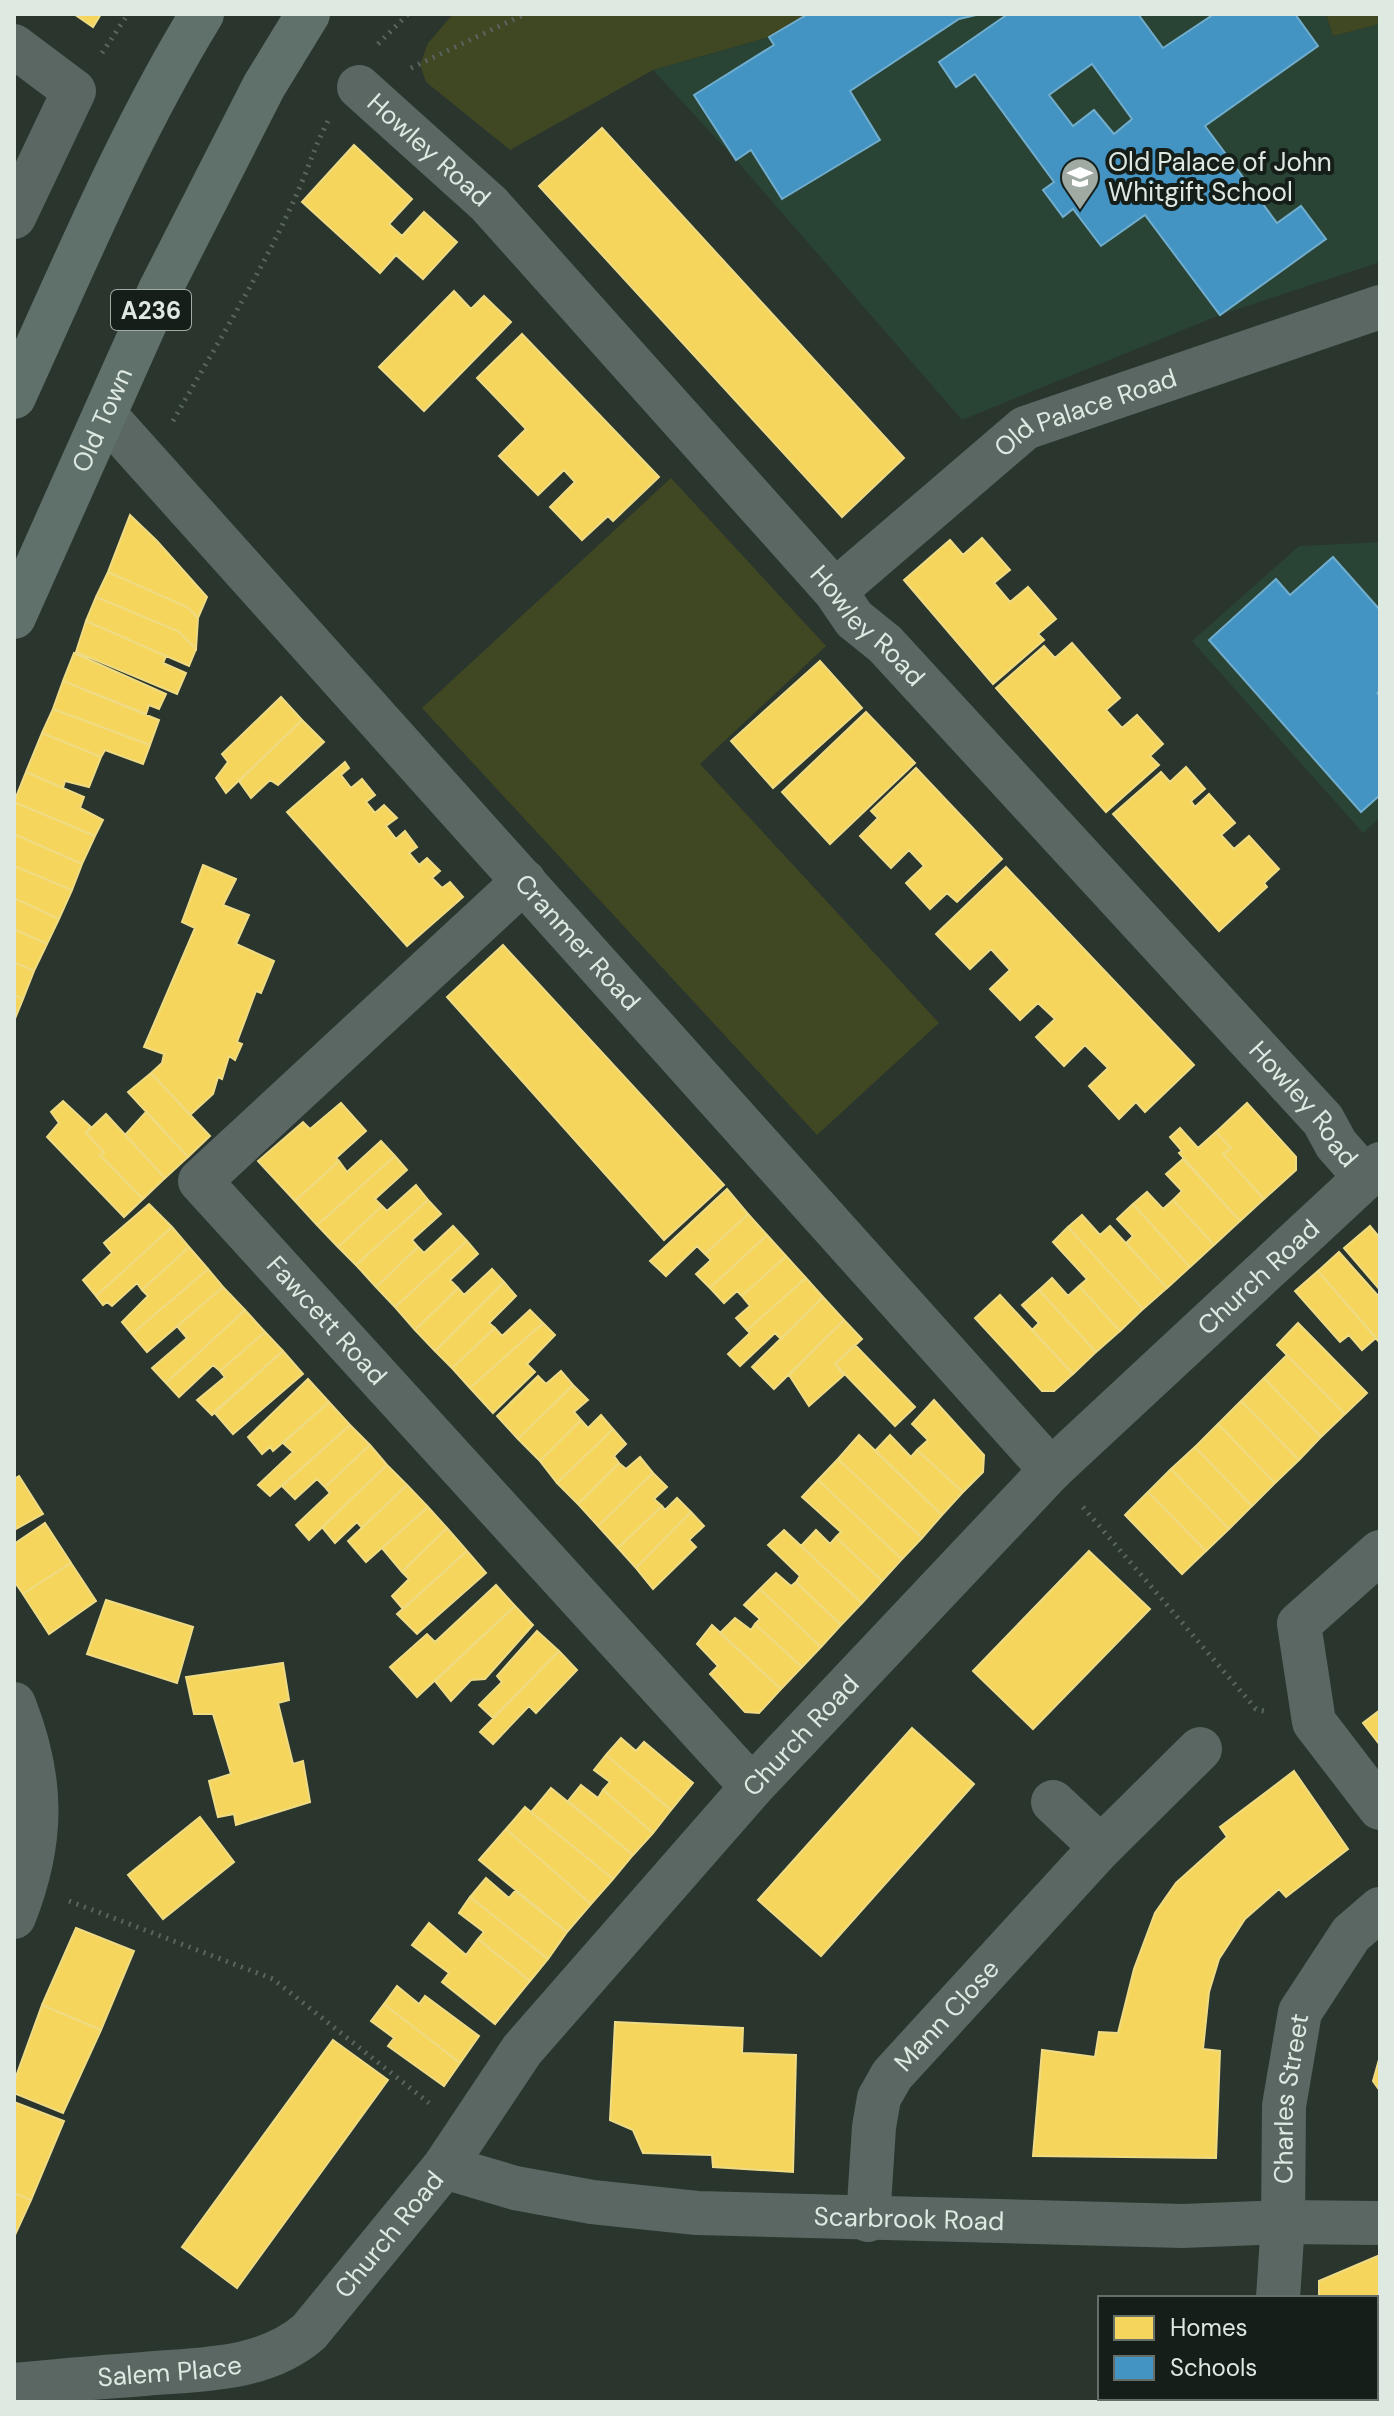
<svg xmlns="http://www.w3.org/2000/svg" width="1394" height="2416" viewBox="0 0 1394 2416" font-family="'DM Sans',sans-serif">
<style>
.built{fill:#294334}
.green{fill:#404723}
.homes{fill:#f6d55c;stroke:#eedb84;stroke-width:2}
.schools{fill:#4393c3;stroke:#71adcc;stroke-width:2;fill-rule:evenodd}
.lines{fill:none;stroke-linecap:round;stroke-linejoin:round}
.path{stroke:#5a6560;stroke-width:5;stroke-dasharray:2 6;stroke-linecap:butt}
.street{stroke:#5a6763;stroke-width:44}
.primary{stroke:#60706a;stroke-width:44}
.labels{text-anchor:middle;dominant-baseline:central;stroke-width:8;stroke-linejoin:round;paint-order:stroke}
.shield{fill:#151e19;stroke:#a1aca5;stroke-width:2}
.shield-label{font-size:24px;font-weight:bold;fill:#dde9e1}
.street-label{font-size:26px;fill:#dde9e1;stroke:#151e19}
.poi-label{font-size:26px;fill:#dde9e1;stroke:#151e19;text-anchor:start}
</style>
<rect width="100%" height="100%" fill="#2a352e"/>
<path class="built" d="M808,14H1326L1333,36L1380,24V262L1220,315L962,420L736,160L653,70L769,37Z
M1380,542V818L1363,833L1192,641L1299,546Z"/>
<path class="green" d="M453,14H808L769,37L653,70L510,150L426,82L420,65L428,43Z
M1326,14H1380V24L1333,36Z
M671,478L826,646L700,764L939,1023L817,1135L422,708Z"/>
<path class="homes" d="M74,14H101L93,27Z
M602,128L904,458L842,517L539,186Z
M354,145L412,199L389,224L402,236L424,212L457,242L423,279L396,255L380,273L302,202Z
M454,291L471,309L484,296L511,322L424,411L379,367Z
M522,334L659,477L613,521L608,516L582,540L550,507L575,482L564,470L538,495L499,456L526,429L477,378Z
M130,515L157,541L207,597L198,618L187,607L108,572Z
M982,538L1010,570L994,583L1010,602L1028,587L1056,619L1038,634L1044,640L993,684L904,580L950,540L963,555Z
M108,572L187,607L198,618L196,649L178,631L96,597Z
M96,597L178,631L196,649L189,666L86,621Z
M86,621L166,656L163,663L186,673L177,694L76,652Z
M1072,643L1120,698L1106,710L1122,728L1137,715L1163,744L1150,756L1159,765L1106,812L996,688L1044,646L1055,658Z
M74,653L166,694L159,709L149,705L146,714L63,681Z
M820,661L862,708L773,788L731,741Z
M63,681L159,720L150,745L53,709Z
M281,697L302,720L226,793L216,778L228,762L222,754Z
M53,709L150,745L143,764L105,750L101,757L42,733Z
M866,712L915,763L830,844L782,792Z
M302,720L324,742L278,785L270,780L251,798L239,781Z
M42,733L101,757L89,787L65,781L63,788L26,772Z
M345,762L349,768L341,775L351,788L362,779L375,795L366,802L375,813L384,805L397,818L386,826L396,839L405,831L417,847L409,853L419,865L427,858L440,871L432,878L442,888L450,882L463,897L407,946L287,812Z
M1186,767L1205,789L1191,801L1195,807L1209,794L1235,823L1221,835L1234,849L1249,836L1279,869L1264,883L1267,887L1219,931L1113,814L1161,772L1170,782Z
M916,768L1002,859L957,902L947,893L930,909L906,883L924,866L909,850L891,868L860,836L878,818L871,811Z
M26,772L84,797L80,808L103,820L95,836L14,802Z
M14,802L95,836L82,864L14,834Z
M14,834L82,864L72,890L14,866Z
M203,865L236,879L223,905L249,915L236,944L274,961L261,993L256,991L237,1042L242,1044L235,1060L229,1056L222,1079L218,1077L213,1094L190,1115L151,1073L162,1063L164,1054L144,1047L195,928L182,922Z
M14,866L72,890L59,919L14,898Z
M1006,867L1194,1065L1145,1112L1136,1102L1119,1119L1089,1086L1108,1068L1085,1045L1064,1066L1036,1037L1055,1019L1038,1003L1020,1020L990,989L1010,970L991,949L970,969L936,934Z
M14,898L59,919L47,944L14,929Z
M14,929L47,944L34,971L14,962Z
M503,945L724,1185L664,1240L447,997Z
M14,962L34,971L23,999L14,995Z
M14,995L23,999L14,1021Z
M151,1073L210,1136L188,1157L128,1092Z
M63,1101L91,1127L86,1133L104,1152L100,1155L143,1199L124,1217L47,1137L59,1123L51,1112Z
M341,1103L366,1131L336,1158L339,1161L295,1201L258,1161L303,1122L310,1129Z
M1247,1103L1296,1157V1170L1264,1199L1223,1154L1231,1148L1216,1132Z
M146,1112L188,1157L165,1178L125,1135Z
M106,1114L165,1178L143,1199L100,1155L104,1152L86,1133Z
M1180,1128L1198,1148L1216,1132L1231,1148L1223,1154L1264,1199L1240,1221L1179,1153L1182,1151L1170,1137Z
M381,1141L395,1156L317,1225L295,1201L339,1161L347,1172Z
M395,1156L407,1170L375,1199L382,1206L338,1247L317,1225Z
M1183,1159L1240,1221L1214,1245L1173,1200L1182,1191L1166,1174Z
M416,1185L428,1200L356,1265L338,1247L382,1206L387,1211Z
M727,1189L748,1214L705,1254L697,1246L666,1276L650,1261Z
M1147,1192L1163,1209L1173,1200L1214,1245L1190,1267L1133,1204Z
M428,1200L441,1214L412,1240L418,1247L376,1287L356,1265Z
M149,1204L172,1227L96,1296L83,1280L112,1253L104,1243Z
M1133,1204L1190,1267L1167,1288L1126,1243L1133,1236L1117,1219Z
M748,1214L767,1235L710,1288L696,1274L711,1260L705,1254Z
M1082,1215L1100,1235L1110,1226L1167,1288L1143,1309L1068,1227Z
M453,1226L467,1241L395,1307L376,1287L418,1247L424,1253Z
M1370,1226L1380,1238V1290L1344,1248Z
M172,1227L189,1247L142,1290L137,1283L112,1306L107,1302L103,1305L96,1296Z
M1068,1227L1143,1309L1120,1331L1079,1286L1087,1279L1053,1242Z
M767,1235L786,1256L742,1296L737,1291L724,1303L710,1288Z
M467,1241L478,1254L450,1280L458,1288L415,1330L395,1307Z
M189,1247L208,1269L132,1334L122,1322L148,1296L142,1290Z
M1339,1252L1380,1298V1343L1318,1271Z
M786,1256L806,1278L747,1330L736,1318L750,1306L742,1296Z
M208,1269L223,1287L147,1352L132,1334Z
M492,1269L504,1282L435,1351L415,1330L458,1288L464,1295Z
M1318,1271L1376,1338L1362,1350L1349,1335L1340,1342L1295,1291Z
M806,1278L823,1297L781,1339L775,1333L740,1366L728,1354L750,1333L747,1330Z
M1052,1278L1068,1296L1079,1286L1120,1331L1096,1352L1039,1290Z
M504,1282L516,1296L489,1323L495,1328L452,1368L435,1351Z
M223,1287L245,1310L166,1383L152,1368L187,1338L177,1326Z
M1039,1290L1096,1352L1073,1374L1032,1330L1039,1323L1022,1305Z
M1000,1295L1073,1374L1054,1391H1042L975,1318Z
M823,1297L844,1320L774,1389L752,1367Z
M245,1310L265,1332L220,1371L213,1365L179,1397L166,1383Z
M530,1310L543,1323L470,1388L452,1368L495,1328L502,1336Z
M844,1320L862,1339L835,1364L844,1375L809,1406L789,1375Z
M543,1323L555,1335L527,1364L535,1372L493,1413L470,1388Z
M1298,1323L1367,1393L1345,1414L1277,1345Z
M265,1332L283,1351L212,1415L197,1400L225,1377L220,1371Z
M855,1345L915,1407L895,1426L835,1364Z
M283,1351L303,1374L233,1434L214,1412Z
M1287,1355L1345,1414L1321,1437L1264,1378Z
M561,1371L573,1385L518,1439L497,1416L538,1376L546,1384Z
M1264,1378L1321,1437L1299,1460L1241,1401Z
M308,1379L329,1402L273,1451L270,1447L262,1454L248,1437Z
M573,1385L588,1400L574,1412L581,1420L540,1461L518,1439Z
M934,1400L984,1455L983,1472L963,1492L917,1450L928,1440L912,1424Z
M1241,1401L1299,1460L1275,1483L1218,1424Z
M329,1402L350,1425L270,1496L258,1485L293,1452L283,1443Z
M601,1415L613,1429L557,1483L540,1461L581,1420L588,1428Z
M1218,1424L1275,1483L1252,1506L1195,1447Z
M350,1425L370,1445L325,1487L317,1479L295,1499L282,1486Z
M613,1429L626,1444L614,1456L619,1463L578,1504L557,1483Z
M859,1435L942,1515L922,1538L838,1459Z
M890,1435L911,1457L917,1450L963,1492L942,1515L875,1451Z
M370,1445L387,1465L309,1540L296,1525L330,1493L325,1487Z
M1195,1447L1252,1506L1229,1529L1171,1469Z
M640,1457L653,1473L598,1526L578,1504L619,1463L626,1469Z
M838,1459L922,1538L902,1559L818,1480Z
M387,1465L407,1485L362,1528L357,1522L335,1543L322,1527Z
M1171,1469L1229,1529L1206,1551L1148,1492Z
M653,1473L667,1487L654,1499L662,1506L618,1548L598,1526Z
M19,1476L43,1514L14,1530V1479Z
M818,1480L902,1559L882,1581L836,1537L841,1532L802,1497Z
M407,1485L428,1507L366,1562L348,1541Z
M1148,1492L1206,1551L1182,1574L1125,1515Z
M677,1498L691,1512L636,1568L618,1548L662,1506L665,1510Z
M428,1507L447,1528L402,1572L382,1548Z
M691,1512L704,1526L689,1540L696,1547L653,1589L636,1568Z
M45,1523L71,1563L23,1594L14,1581V1544Z
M447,1528L467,1551L403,1609L392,1596L409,1579L402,1572Z
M784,1530L862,1603L841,1625L796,1582L800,1576L768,1545Z
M816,1530L830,1544L836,1537L882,1581L862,1603L801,1546Z
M467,1551L486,1573L417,1634L397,1614Z
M1089,1551L1150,1609L1033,1729L973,1671Z
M71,1563L96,1601L49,1634L23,1594Z
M776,1573L791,1586L796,1582L841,1625L821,1647L760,1589Z
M496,1585L515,1606L417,1697L390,1667L427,1634L435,1642Z
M760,1589L821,1647L802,1667L755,1624L760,1619L744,1605Z
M106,1600L193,1627L177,1683L87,1654Z
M515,1606L533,1625L485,1679L471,1680L451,1701L435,1681Z
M735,1618L751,1630L755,1624L802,1667L781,1689L720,1633Z
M712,1625L781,1689L759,1713L745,1712L710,1674L718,1666L697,1644Z
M537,1631L559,1651L493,1718L479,1705L502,1682L497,1676Z
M559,1651L577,1670L536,1713L529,1706L493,1744L480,1732Z
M283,1663L289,1700L278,1703L293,1764L303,1761L310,1802L236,1825L234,1814L218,1817L209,1781L231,1774L213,1714H194L186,1677Z
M1380,1710V1745L1363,1723Z
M912,1728L974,1784L821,1956L758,1900Z
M621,1738L636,1751L644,1742L693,1783L671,1810L606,1755Z
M606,1755L671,1810L653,1833L603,1790L610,1782L594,1770Z
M1294,1771L1348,1849L1286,1897L1279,1889L1245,1919L1219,1959L1209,1992L1203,2049L1220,2051L1216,2158L1033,2156L1042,2050L1095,2057L1099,2032L1118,2033L1134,1969L1155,1913L1176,1883L1227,1837L1220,1827Z
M581,1785L598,1798L603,1790L653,1833L633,1855L568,1801Z
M551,1788L633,1855L613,1879L531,1812Z
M525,1807L613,1879L591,1904L506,1829Z
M200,1817L234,1862L163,1919L128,1875Z
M506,1829L591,1904L567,1932L479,1860Z
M486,1878L509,1898L515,1891L567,1932L548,1959L470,1897Z
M470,1897L548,1959L530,1981L478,1939L484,1932L459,1913Z
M429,1923L466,1955L478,1939L530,1981L495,2024L442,1982L449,1973L412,1945Z
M76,1928L134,1951L101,2030L42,2005Z
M397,1986L419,2004L425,1996L479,2036L460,2063L384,2004Z
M384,2004L460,2063L444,2086L388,2046L394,2038L371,2021Z
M42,2005L101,2030L63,2113L14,2093V2082Z
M615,2022L743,2028L742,2053L796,2055L793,2172L713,2167L712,2155L643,2153L633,2130L610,2120Z
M333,2040L388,2080L237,2288L182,2247Z
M1380,2056V2091L1373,2081Z
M14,2102L64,2121L31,2200L14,2193Z
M14,2193L31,2200L14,2237Z
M1380,2255V2402H1320V2398H1376V2298H1319V2281Z"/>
<path class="schools" d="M808,14H980L959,19L850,91L880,140L782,199L751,150L736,160L694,95L774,45L769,37Z
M1008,14H1138L1163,48L1211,16L1209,14H1295L1318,46L1205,126L1277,223L1301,206L1326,239L1220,315L1145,215L1101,246L1073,209L1063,217L1043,190L1054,182L975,74L956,87L939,62ZM1092,64L1132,119L1114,134L1094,110L1073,126L1049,95Z
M1333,557L1380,610V691L1377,693L1380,696V795L1361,812L1209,640L1276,579L1290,595Z"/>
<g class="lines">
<path class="path" d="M378,44L408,14
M102,53L128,14
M411,68L525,14
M173,421C216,345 264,269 299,189C309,166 316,143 328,121
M1083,1507L1256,1709L1264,1711
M69,1901L273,1979L429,2103"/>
<g class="street">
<path d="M14,46L74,91L14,217"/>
<path id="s1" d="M359,87L489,204L835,591L854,619L885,644L1323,1120L1336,1144L1365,1177"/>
<path id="s2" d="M105,415L1051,1470"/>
<path id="s3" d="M835,591L1025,428L1380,307"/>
<path id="s4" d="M524,881L200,1181L752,1787"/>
<path d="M1380,1552L1299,1624L1314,1722L1380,1808"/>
<path d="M14,1704C44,1780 44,1841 14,1917"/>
<path d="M1053,1802L1101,1847"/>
<path id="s5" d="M444,2167L515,2188L592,2202L697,2213L1182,2226L1283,2222L1380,2223"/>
<path id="s6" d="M868,2220L874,2127L879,2098L892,2075L1101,1847L1200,1749"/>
<path id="s7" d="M1278,2298L1283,2222L1284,2106L1300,2012L1351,1934L1380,1909"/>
<path id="s8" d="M14,2385C57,2381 101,2377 144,2374C201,2369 264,2371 309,2332L444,2167L522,2050L752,1787L1051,1470L1380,1164"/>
<path d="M1270,2402V2398"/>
</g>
<g class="primary">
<path d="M14,397C73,268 128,135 202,14"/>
<path id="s9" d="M14,617L160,290L264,86L308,14"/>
</g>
</g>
<defs>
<symbol id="school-pin" viewBox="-11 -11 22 30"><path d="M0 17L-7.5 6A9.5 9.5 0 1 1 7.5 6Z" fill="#9eaaa2" stroke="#151e19"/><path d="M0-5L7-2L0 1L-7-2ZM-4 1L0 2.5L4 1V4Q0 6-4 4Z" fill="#fff"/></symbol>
</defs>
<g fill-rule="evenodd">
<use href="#school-pin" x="1058" y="155" width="44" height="60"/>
</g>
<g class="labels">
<rect class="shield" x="111" y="290" width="80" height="40" rx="6"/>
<g class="shield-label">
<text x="151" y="310">A236</text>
</g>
<g class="street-label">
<text stroke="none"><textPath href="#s1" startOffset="94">Howley Road</textPath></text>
<text stroke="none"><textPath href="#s3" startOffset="312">Old Palace Road</textPath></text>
<text stroke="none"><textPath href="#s9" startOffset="216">Old Town</textPath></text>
<text stroke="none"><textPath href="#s1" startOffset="742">Howley Road</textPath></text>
<text stroke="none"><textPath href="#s2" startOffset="708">Cranmer Road</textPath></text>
<text stroke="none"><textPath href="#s1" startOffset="1390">Howley Road</textPath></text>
<text stroke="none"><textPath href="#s8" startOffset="1726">Church Road</textPath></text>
<text stroke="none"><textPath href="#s4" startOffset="630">Fawcett Road</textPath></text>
<text stroke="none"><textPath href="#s8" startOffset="1078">Church Road</textPath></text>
<text stroke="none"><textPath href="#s6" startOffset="230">Mann Close</textPath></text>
<text stroke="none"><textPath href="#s7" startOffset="200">Charles Street</textPath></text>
<text stroke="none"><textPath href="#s5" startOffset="470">Scarbrook Road</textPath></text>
<text stroke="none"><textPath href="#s8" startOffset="430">Church Road</textPath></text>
<text stroke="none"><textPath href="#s8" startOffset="156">Salem Place</textPath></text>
</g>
<g class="poi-label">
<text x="1108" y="162">Old Palace of John<tspan x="1108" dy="30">Whitgift School</tspan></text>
</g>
</g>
<rect width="1394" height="2416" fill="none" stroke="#dde9e1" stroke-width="32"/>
<rect x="1098" y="2296" width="280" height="104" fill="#151e19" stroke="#656f69" stroke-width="2"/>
<rect x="1114" y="2316" width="40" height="24" fill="#f6d55c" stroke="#656f69" stroke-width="2"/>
<text x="1170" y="2336" font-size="24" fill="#dde9e1">Homes</text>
<rect x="1114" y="2356" width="40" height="24" fill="#4393c3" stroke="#656f69" stroke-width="2"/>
<text x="1170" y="2376" font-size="24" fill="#dde9e1">Schools</text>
</svg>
